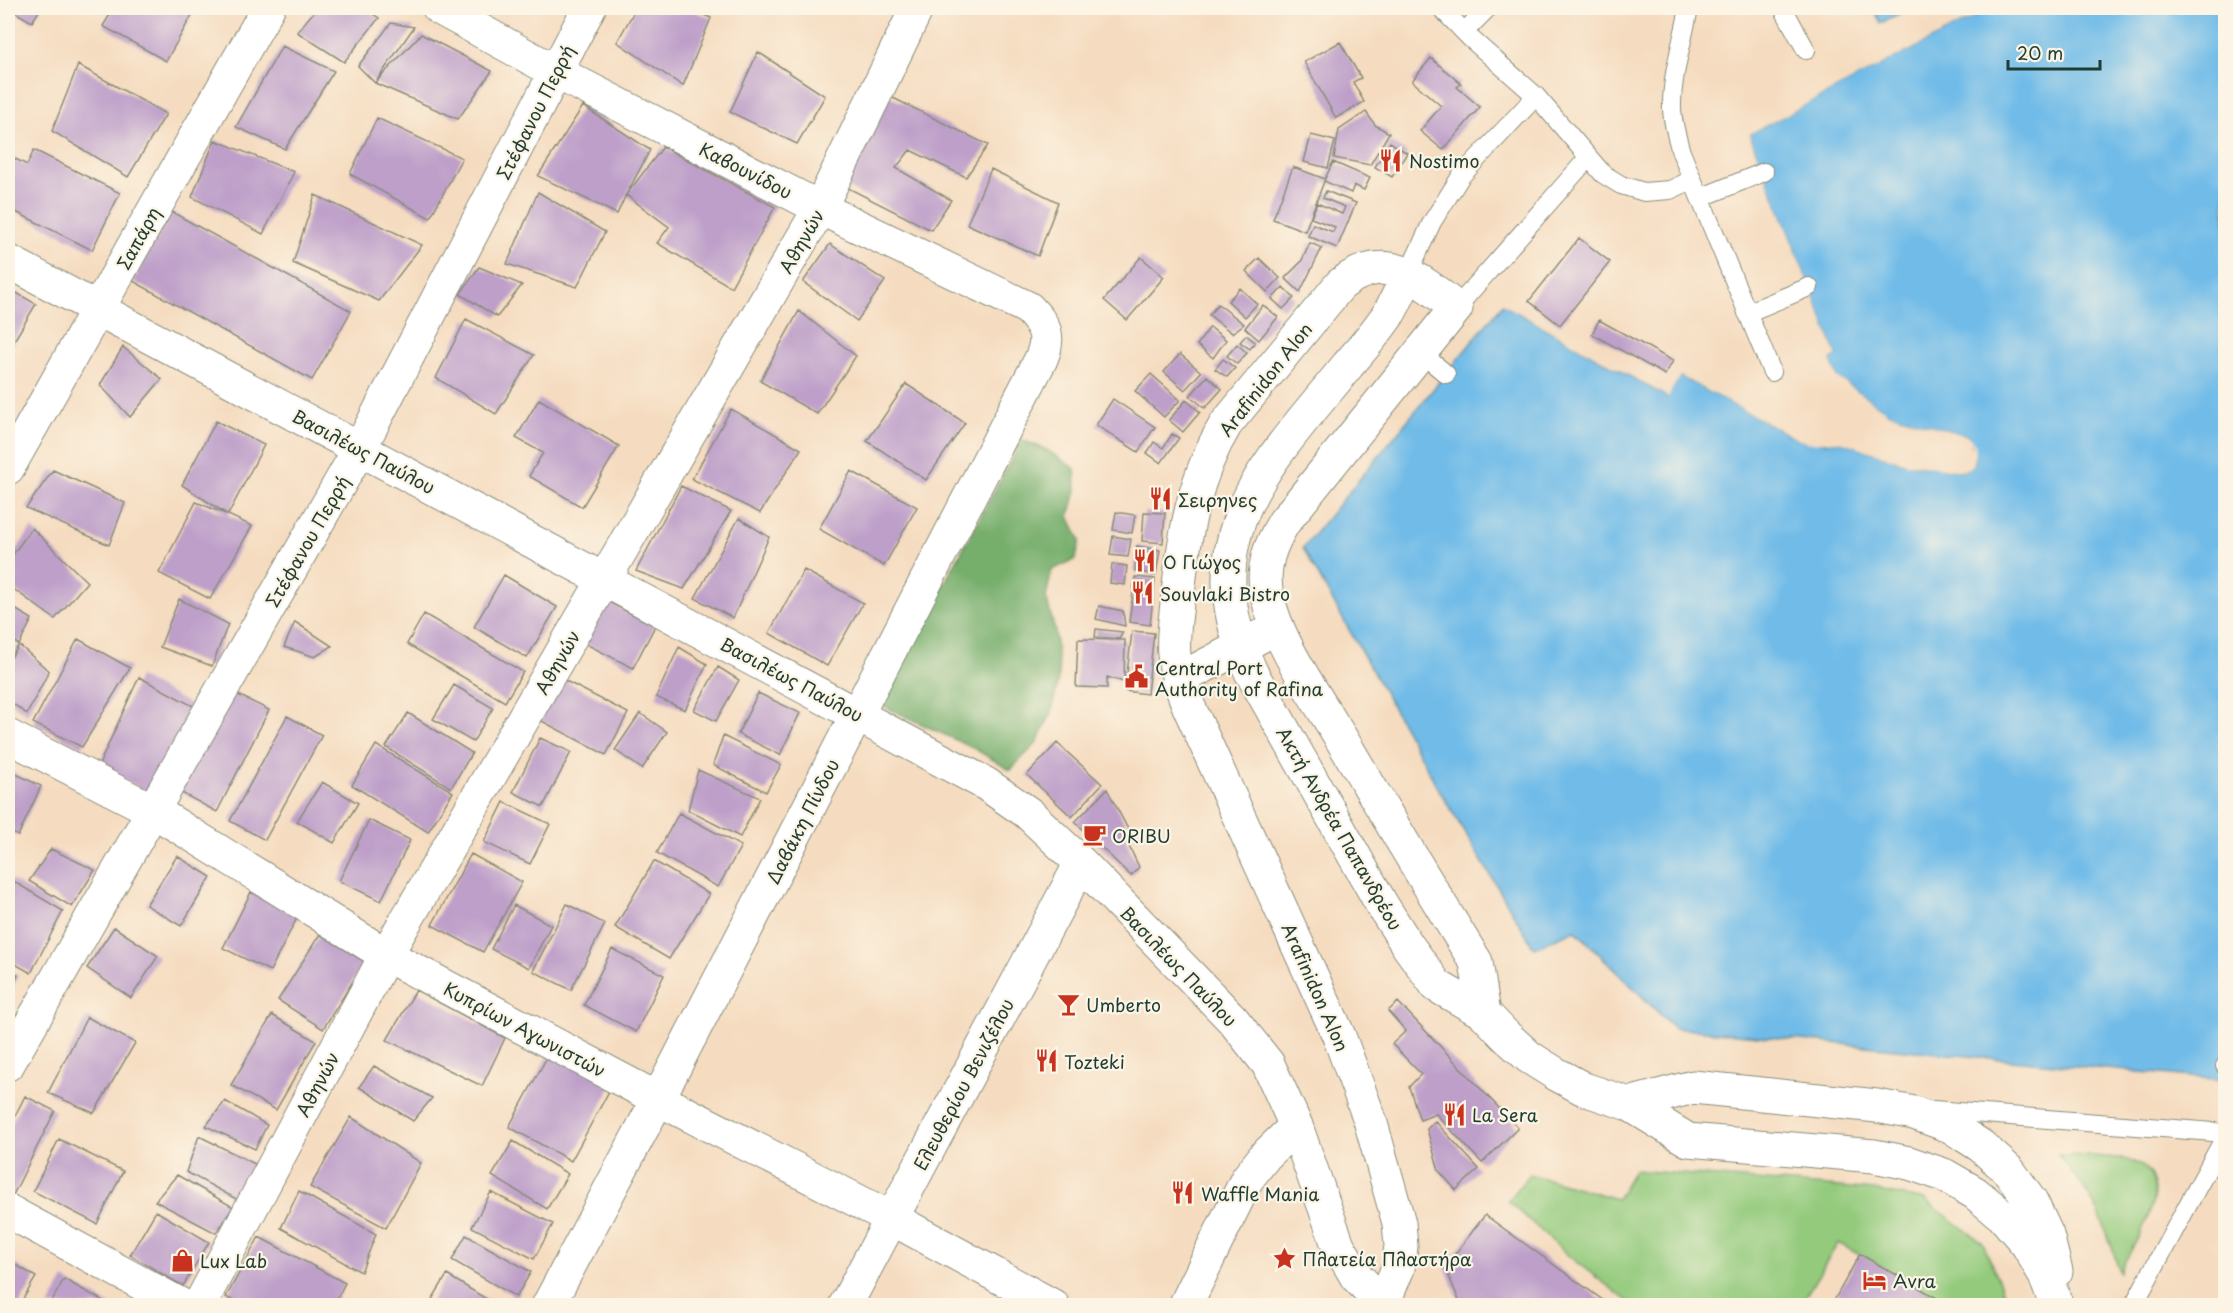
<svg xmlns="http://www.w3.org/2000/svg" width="2233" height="1313" viewBox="0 0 2233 1313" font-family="'Playpen Sans',sans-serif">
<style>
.green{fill:#93ca7c;stroke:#598458;stroke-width:1.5}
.forest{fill:#76ae6c;stroke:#4a7650;stroke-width:1.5}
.water{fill:#6fbbe8;stroke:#477c8e;stroke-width:1.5}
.pier{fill:#f5dcc0}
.building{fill:#bd9fc9}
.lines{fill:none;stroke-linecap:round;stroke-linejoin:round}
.service-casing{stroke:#8a8c7a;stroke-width:20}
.minor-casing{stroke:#8a8c7a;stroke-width:35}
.tertiary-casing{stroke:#8a8c7a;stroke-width:35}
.service{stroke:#fff;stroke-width:18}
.minor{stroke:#fff;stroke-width:33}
.tertiary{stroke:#fff;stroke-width:33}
.labels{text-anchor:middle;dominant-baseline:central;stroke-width:4.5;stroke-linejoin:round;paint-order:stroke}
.street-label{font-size:18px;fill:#1f3d34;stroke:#fcf5e5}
.poi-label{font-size:18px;fill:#1f3d34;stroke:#fcf5e5;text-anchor:start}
</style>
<rect width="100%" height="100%" fill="#fcf5e5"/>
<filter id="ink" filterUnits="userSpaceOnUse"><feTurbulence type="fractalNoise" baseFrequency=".0167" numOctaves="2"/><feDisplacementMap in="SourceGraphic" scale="12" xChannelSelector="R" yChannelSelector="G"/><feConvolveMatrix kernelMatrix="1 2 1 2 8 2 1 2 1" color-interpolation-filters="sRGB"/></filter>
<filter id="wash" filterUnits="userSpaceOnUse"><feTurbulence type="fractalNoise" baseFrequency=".008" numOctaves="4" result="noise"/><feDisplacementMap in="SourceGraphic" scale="24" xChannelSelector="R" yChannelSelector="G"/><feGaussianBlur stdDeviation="1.35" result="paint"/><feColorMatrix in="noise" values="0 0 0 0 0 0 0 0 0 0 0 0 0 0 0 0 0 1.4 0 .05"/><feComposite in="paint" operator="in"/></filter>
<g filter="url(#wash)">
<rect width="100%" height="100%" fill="#f5dcc0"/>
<path class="green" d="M2058,1155C2080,1156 2105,1155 2127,1160C2185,1173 2134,1243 2119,1272C2106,1221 2092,1194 2058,1155Z
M1634,1170L1874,1190L1925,1200L1983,1243L2009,1305H1951L1838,1243L1800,1305H1633L1571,1258L1508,1201L1530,1174L1617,1199Z"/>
<path class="forest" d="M1022,440L1047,450L1075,469L1076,491L1069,516L1080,540L1076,559L1052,570L1046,597L1055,631L1059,675L1052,712L1037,743L1010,770L977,750L879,704Z"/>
<path class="water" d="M1873,8H1910L1881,23Z
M1991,8H2225L2226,1057L2223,1080L1674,1028L1575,930L1534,948L1441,793L1303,548L1503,304L1667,397L1680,376L1799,440L1825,443L1839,441L1905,463L1962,471L1973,466L1976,455L1968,436L1888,413L1837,377L1830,360L1837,356L1749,134Z"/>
<path class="pier" d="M1984,8H1991L1749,134L1837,356L1830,360L1837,377L1888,413L1968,436L1975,444L1976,455L1973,466L1962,471L1934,467L1905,463L1839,441L1812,443L1799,440L1680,376L1668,397L1503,304L1505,302L1666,393L1678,374L1681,373L1800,438L1813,440L1839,438L1906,460L1961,468L1971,464L1973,455L1972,445L1966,438L1887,415L1834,378L1827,360L1833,355L1746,134Z"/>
<g id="blocks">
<path class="building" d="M8,8H41L32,22Z
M114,8H179L192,15L166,61L103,26Z
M317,8H364L379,18L344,62L297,32Z
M636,8H687L711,18L683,86L617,42Z
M391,23L414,27L375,83L421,34L492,71L458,119L375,83L358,66Z
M1340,42L1361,78L1353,82L1364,102L1336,118L1304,62Z
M282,46L334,71L285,149L236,127Z
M758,52L825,96L797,144L730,112Z
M1431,58L1461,84L1457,87L1480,107L1443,150L1420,131L1441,106L1412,81Z
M78,65L166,114L128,177L52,131Z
M883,93L988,145L966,177L910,150L896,168L951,200L931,230L844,186Z
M583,106L650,150L626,195L663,147L775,207L731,287L657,243L669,227L626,195L617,214L538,176Z
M1366,112L1375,125L1389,133L1370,165L1334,158L1339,130Z
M377,118L462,158L430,218L350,174Z
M1311,135L1335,141L1328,168L1304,162Z
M215,140L294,172L263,234L192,197Z
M1390,142L1407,153L1392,177L1375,167Z
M34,150L120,193L92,250L8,208V202L13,190L8,187V155L27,165Z
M1333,162L1370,178L1364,190L1354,185L1351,193L1324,181Z
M1293,167L1325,179L1305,231L1273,219Z
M991,169L1058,202L1038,256L967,224Z
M1326,191L1356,203L1337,248L1308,236L1313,224L1333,232L1335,227L1311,218L1317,203L1342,214L1345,207L1323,198Z
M538,192L605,232L577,287L507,264Z
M315,195L422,245L379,301L293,263Z
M172,212L351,311L312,380L133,281Z
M1579,238L1610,262L1560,325L1529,301Z
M1310,243L1322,248L1300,292L1285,278L1301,262Z
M830,244L885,281L857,321L803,282Z
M1141,257L1164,277L1127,320L1104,300Z
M1259,258L1280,278L1267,292L1246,271Z
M479,267L522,285L497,317L460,294Z
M1283,287L1294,298L1283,309L1272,299Z
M8,288L36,304L8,351Z
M1240,288L1257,304L1245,317L1228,301Z
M1218,304L1244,324L1232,333L1209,315Z
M1263,305L1278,317L1259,340L1245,328Z
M799,311L856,356L817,414L760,381Z
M466,319L534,355L496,414L436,378Z
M1599,320L1673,361L1665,375L1592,334Z
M1210,327L1226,340L1213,358L1197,345Z
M1246,335L1255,342L1250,349L1240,342Z
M1237,344L1247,353L1237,364L1227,356Z
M123,347L162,379L130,417L100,385Z
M1180,354L1201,372L1185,390L1164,372Z
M1223,359L1235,368L1227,377L1215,369Z
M1151,374L1180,400L1164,417L1135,391Z
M1207,376L1222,389L1205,408L1190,396Z
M906,384L965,423L926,480L867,441Z
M539,399L619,446L582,507L529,476L543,453L516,438Z
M1113,399L1155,427L1138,452L1096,425Z
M1186,400L1200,412L1183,432L1169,420Z
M731,409L801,449L760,513L692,479Z
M216,421L264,445L228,515L252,526L210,599L159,573L196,502L228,515L182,485Z
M1172,434L1179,438L1161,463L1147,453L1154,442L1163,448Z
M53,470L125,503L109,545L26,508Z
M851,471L917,507L884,566L819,529Z
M681,486L731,511L684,589L636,571Z
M1116,512L1135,515L1132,533L1113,530Z
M1144,512L1165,513L1163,543L1142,541Z
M739,518L769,537L733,618L695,598Z
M32,528L87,582L55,619L8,585V561Z
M1113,536L1131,539L1128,557L1110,555Z
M1137,546L1160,550L1156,575L1135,571Z
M1112,564L1127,566L1125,585L1110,583Z
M804,570L863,603L827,666L769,633Z
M504,575L557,607L527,658L474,627Z
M1135,577L1155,579L1150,625L1129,622Z
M179,599L228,624L212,666L160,647Z
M605,600L655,626L633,668L582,642Z
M8,605L32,619L19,645L8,638Z
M1099,606L1123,611L1125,626L1096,619Z
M424,614L523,672L505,702L407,644Z
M295,622L332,646L315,657L284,647Z
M1096,629L1123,632L1119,639L1095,637Z
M1132,631L1154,633L1147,694L1125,691Z
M78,639L130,668L82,747L33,723Z
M1078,639L1125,640L1124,682L1107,677V688L1076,687Z
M19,645L49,671L27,714L8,700V662Z
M679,647L707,664L685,710L656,697Z
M718,667L739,680L716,721L694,710Z
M139,677L195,707L152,794L98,767Z
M560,678L628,713L606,755L538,719Z
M454,685L493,708L473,742L433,719Z
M228,690L269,710L217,812L176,790Z
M758,693L800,713L780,755L738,734Z
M408,713L472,753L451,788L386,747Z
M640,713L667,732L642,769L615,750Z
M287,716L322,735L265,840L230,821Z
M723,736L781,765L766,792L713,765Z
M540,738L571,752L543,807L513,792Z
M1057,743L1102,784L1072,817L1027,775Z
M376,745L453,792L428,832L352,785Z
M8,770L41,786L18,836L8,831Z
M698,770L760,798L740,837L688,810Z
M322,782L358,803L334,843L297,821Z
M1107,789L1131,835L1125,838L1139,867L1131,876L1075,822Z
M504,802L550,824L530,864L484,842Z
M679,813L741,846L718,887L657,853Z
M369,820L410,840L381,901L339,881Z
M51,849L95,870L72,907L29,881Z
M471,854L522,882L483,952L432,925Z
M177,856L211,877L181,926L146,905Z
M654,861L709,894L669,959L615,927Z
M8,878L63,911L31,973L8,960Z
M251,892L298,916L270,971L223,948Z
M567,904L605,924L571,990L533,971Z
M514,905L551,925L529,968L491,949Z
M114,927L158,956L131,998L87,968Z
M320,934L365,962L323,1029L278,1000Z
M612,949L664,975L636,1032L584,1005Z
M8,970L18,975L8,999Z
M416,990L505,1038L482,1086L387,1040Z
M1398,1002L1518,1128L1482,1163L1436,1114L1420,1120L1409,1087L1421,1074L1392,1044L1406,1031L1388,1011Z
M272,1015L316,1041L276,1110L231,1085Z
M87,1017L135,1043L94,1113L48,1093Z
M553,1046L615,1080L571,1161L509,1127Z
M374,1066L432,1098L413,1121L359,1087Z
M25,1096L55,1111L13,1195L8,1192V1130Z
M225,1101L267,1125L255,1149L206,1126Z
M351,1117L421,1163L386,1228L310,1187Z
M1435,1121L1479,1169L1456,1190L1439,1171L1427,1129Z
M199,1136L259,1166L238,1200L186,1172Z
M59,1139L123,1171L97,1224L33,1191Z
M513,1141L568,1174L547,1209L492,1176Z
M177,1175L233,1207L216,1233L155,1201Z
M299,1191L376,1234L361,1272L281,1228Z
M491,1192L553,1224L534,1259L472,1227Z
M156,1211L209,1242L183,1286L130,1255Z
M1485,1215L1611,1306L1461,1305L1445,1267Z
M466,1235L531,1272L516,1297L452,1260Z
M259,1237L345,1283L333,1306H242L226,1297Z
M1860,1254L1951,1306H1831Z
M8,1260L36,1277L19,1306L8,1299Z
M447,1275L498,1306H428Z
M64,1279L112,1306H49Z"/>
</g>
</g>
<g filter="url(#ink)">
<use href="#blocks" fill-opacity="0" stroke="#8a8c7a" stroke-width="1.5"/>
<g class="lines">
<defs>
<path id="service" d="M1441,8L1470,38L1536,96L1603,174L1621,185L1644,192L1670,190L1692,180
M1689,8C1683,41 1671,76 1672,110C1673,125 1677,138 1681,152L1772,372
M1783,8L1806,50
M1464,32L1488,8
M1700,198L1764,172
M1408,274L1432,222L1461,176L1536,96
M1456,308L1588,158
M1747,313L1809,287
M1420,352L1446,374
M2225,1066H2226
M1934,1110L2226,1133
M2133,1306L2226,1135"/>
<path id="minor" d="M439,8L556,72L820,208L1028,308C1045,326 1051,335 1041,359L658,1099L548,1306
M8,261L986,784L1028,813L1081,863L1233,1020L1268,1064L1296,1126
M1408,274C1402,287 1396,302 1388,315C1376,332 1362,349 1348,365C1266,466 1190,534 1251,672L1382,905L1408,946L1437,986L1484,1013L1506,1036L1529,1057L1556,1074L1584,1089L1629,1104L1688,1140L1874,1156L1909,1163L1944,1175L1975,1193L2003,1216L2027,1244L2045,1275L2057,1306
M8,468L268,8
M1178,680L1259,637
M8,1064L360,448L589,8
M1629,1104L1693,1087L1877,1106L1914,1113L1950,1126L1981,1146L2009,1171L2031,1201L2047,1235L2056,1271
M1383,1304L1398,1268L1401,1246L1399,1223L1370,1120L1339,1036L1189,707C1182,690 1176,673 1174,655C1172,635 1176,615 1178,595C1184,535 1194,477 1226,424L1340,285C1385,249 1419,278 1456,308L1284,522C1270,545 1261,567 1267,595C1278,645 1316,696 1342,740C1386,814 1430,889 1476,962L1484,1013
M199,1306L386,955L820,208L917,8
M845,1306L1081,863"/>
<path id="tertiary" d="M8,736L152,810L386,955L658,1099L891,1218L1053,1306
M8,1211L183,1306
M1185,1306L1247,1179L1265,1156L1296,1126L1338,1245L1356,1276L1385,1306"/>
</defs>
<use href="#service" class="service-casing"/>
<use href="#minor" class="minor-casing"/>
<use href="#tertiary" class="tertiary-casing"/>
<use href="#service" class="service"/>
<use href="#minor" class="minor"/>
<use href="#tertiary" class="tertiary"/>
</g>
</g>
<defs>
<symbol id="restaurant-bare" viewBox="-9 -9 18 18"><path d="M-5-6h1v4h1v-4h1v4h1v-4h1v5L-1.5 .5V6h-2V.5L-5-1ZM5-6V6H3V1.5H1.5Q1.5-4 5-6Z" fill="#c8321e" stroke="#fcf5e5" stroke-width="2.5" paint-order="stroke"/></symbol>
<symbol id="civic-bare" viewBox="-9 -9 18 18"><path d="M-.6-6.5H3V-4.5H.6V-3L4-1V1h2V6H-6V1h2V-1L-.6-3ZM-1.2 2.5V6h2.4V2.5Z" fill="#c8321e" stroke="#fcf5e5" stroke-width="2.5" paint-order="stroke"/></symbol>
<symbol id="cafe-bare" viewBox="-9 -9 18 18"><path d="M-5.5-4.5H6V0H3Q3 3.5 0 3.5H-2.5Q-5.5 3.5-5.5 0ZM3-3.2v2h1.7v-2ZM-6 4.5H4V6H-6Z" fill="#c8321e" stroke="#fcf5e5" stroke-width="2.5" paint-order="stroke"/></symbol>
<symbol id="bar-bare" viewBox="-9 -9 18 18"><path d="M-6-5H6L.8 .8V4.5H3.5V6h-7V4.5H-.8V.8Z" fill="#c8321e" stroke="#fcf5e5" stroke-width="2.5" paint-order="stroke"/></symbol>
<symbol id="sight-bare" viewBox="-9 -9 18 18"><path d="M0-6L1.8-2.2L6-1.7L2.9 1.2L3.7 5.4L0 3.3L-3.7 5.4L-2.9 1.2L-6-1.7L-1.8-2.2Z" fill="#c8321e" stroke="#fcf5e5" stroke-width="2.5" paint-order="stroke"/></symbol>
<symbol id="shop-bare" viewBox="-9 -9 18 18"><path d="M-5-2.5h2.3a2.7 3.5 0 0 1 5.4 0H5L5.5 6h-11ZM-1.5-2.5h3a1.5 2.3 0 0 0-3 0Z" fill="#c8321e" stroke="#fcf5e5" stroke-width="2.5" paint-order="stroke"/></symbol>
<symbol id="hotel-bare" viewBox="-9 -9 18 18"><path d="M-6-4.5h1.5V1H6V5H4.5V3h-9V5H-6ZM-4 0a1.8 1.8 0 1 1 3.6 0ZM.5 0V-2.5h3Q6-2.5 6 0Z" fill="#c8321e" stroke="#fcf5e5" stroke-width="2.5" paint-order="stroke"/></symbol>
</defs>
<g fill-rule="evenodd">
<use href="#restaurant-bare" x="1374" y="144" width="33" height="33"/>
<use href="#restaurant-bare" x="1144" y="482" width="33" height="33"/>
<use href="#restaurant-bare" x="1128" y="544" width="33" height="33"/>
<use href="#restaurant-bare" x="1126" y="576" width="33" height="33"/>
<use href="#civic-bare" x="1120" y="660" width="33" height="33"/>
<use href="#cafe-bare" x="1078" y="818" width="33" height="33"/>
<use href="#bar-bare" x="1052" y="988" width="33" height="33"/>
<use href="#restaurant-bare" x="1030" y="1044" width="33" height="33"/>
<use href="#restaurant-bare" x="1438" y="1098" width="33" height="33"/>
<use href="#restaurant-bare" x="1166" y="1176" width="33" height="33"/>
<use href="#sight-bare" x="1268" y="1242" width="33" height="33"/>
<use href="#shop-bare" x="166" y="1244" width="33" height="33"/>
<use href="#hotel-bare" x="1858" y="1264" width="33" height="33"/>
</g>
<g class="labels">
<g class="street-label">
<text transform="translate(535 112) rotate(-63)">Στέφανου Περρή</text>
<text transform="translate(746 170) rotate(27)">Καβουνίδου</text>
<text transform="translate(138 238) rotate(-61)">Σαπάρη</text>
<text transform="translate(801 241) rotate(-60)">Αθηνών</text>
<text transform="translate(1265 379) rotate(-52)">Arafinidon Alon</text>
<text transform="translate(364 451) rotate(28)">Βασιλέως Παύλου</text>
<text transform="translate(307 541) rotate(-60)">Στέφανου Περρή</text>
<text transform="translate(557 662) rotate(-60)">Αθηνών</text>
<text transform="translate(792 679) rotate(28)">Βασιλέως Παύλου</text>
<text transform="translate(802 821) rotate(-63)">Δαβάκη Πίνδου</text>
<text transform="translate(1340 828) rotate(60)">Ακτή Ανδρέα Παπανδρέου</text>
<text transform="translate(1179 966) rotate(46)">Βασιλέως Παύλου</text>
<text transform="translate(1316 987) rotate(66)">Arafinidon Alon</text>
<text transform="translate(525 1029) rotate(28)">Κυπρίων Αγωνιστών</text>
<text transform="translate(317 1084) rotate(-62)">Αθηνών</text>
<text transform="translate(963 1084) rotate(-62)">Ελευθερίου Βενιζέλου</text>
</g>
<g class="poi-label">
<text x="1409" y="160">Nostimo</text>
<text x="1178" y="499">Σειρηνες</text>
<text x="1163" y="561">Ο Γιώγος</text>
<text x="1160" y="593">Souvlaki Bistro</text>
<text x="1155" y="667">Central Port<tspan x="1155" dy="21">Authority of Rafina</tspan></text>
<text x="1112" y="835">ORIBU</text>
<text x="1086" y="1004">Umberto</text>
<text x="1064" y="1061">Tozteki</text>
<text x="1472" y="1114">La Sera</text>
<text x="1201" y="1193">Waffle Mania</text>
<text x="1302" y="1258">Πλατεία Πλαστήρα</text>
<text x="200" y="1260">Lux Lab</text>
<text x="1893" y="1280">Avra</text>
</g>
</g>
<rect width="2233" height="1313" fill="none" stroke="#fcf5e5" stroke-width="30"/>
<path d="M2008 60v9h92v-9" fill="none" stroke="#1f3d34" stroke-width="3"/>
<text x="2017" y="60" font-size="18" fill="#1f3d34" stroke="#fcf5e5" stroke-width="4.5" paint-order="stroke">20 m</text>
</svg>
